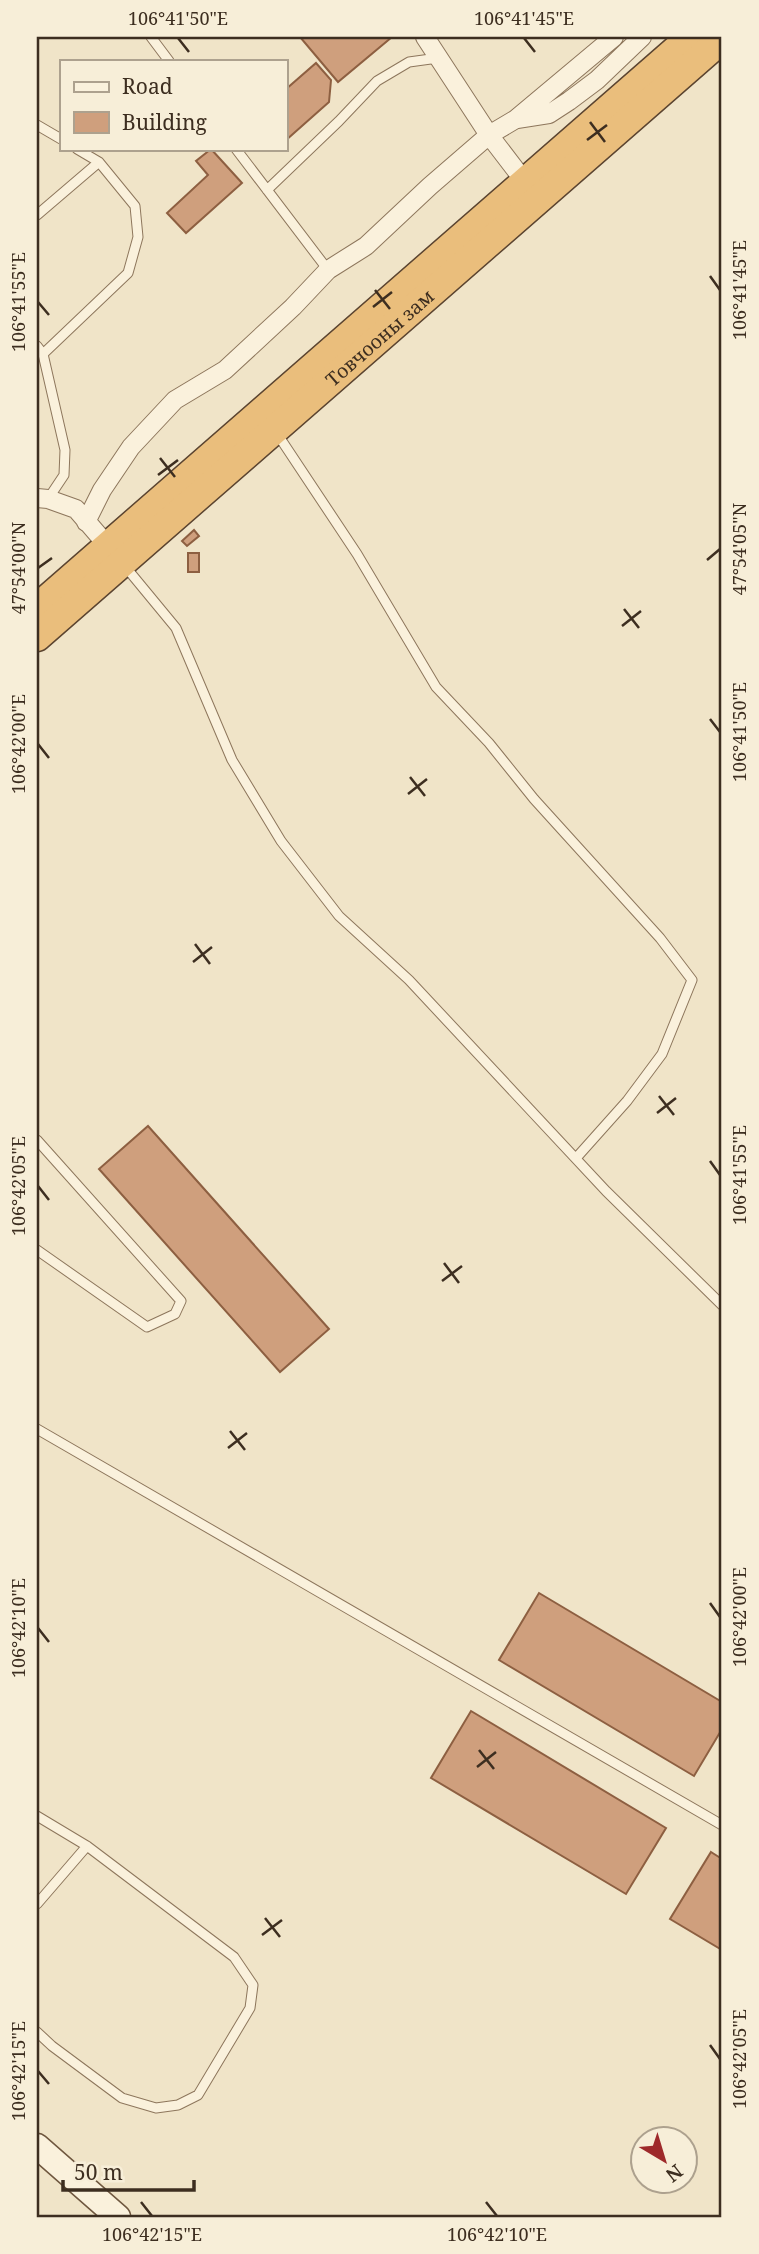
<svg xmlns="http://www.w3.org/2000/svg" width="759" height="2254" viewBox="0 0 759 2254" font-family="'Noto Serif',serif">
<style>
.building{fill:#cf9f7d;stroke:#8d5f41;stroke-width:2}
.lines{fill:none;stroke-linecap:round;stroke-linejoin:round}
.service-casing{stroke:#8d765c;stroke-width:11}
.minor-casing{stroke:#8d765c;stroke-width:20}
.secondary-casing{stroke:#6f573f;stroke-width:27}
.trunk-casing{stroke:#5b4430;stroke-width:31}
.service{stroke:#faf1dc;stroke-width:9}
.minor{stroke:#faf1dc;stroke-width:18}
.secondary{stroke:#faf1dc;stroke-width:24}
.trunk{stroke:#eabe7c;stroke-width:28}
.ticks{fill:none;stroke:#3d2e20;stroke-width:2.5}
.labels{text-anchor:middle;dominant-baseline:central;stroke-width:6;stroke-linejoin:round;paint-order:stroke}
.street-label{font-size:19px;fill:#3d2e20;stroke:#f7eed8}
.neatline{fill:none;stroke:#3d2e20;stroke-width:2.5}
.ticks-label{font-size:18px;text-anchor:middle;fill:#3d2e20}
</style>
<rect width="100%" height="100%" fill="#f0e4c8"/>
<path class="building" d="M300,37H392L338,82Z
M316,63L331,80L329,102L285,141V90Z
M211,149L242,183L186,233L167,213L208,175L196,161Z
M194,530L199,536L187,546L182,541Z
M188,553H199V572H188Z
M148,1126L329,1329L280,1372L99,1169Z
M539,1593L722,1702V1729L694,1776L499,1660Z
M471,1711L666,1828L626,1894L431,1778Z
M711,1852L722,1859V1950L670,1919Z"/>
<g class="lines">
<defs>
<path id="service" d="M151,37L169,61
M37,125L61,139
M236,149L328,270
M267,190L339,121L377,81L409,62L438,58
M37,215L99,162
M37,346L43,354L65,450L64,475L48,499
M43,354L128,273L138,237L135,206L99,162L77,149
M276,432L357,554L436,687L489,743L534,799L660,938L692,980L662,1054L627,1101L577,1157
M124,565L176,628L232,760L281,841L339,916L409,980L606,1191L722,1305
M37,1140L181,1301L175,1314L147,1327L37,1250
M37,1429L722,1825
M37,1816L87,1846L234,1957L253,1985L250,2008L198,2095L178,2105L156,2108L122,2098L52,2046L37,2032
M37,1904L87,1846"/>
<path id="minor" d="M425,37L489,135L525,182
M517,119L549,114L569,101L597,80L642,37
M37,498L48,499L76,509L113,552
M86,522L102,490L131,447L175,400L225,370L293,307L328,270L366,246L430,186L489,135L516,119L614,37"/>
<path id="secondary" d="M37,2146L118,2217"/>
<g id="trunk">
<path d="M37,608L691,37"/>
<path id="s1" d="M37,637L722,39"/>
</g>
</defs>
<use href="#service" class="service-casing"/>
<use href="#minor" class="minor-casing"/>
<use href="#secondary" class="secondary-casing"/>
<use href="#trunk" class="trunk-casing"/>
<use href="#service" class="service"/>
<use href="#minor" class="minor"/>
<use href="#secondary" class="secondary"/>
<use href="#trunk" class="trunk"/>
</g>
<path class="ticks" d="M178,38L189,52M524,38L535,52M590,122L605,142M587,140L607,125M710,276L720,290M375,290L390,309M38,302L49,315M373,307L392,292M160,458L175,477M158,475L178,460M707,560L720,549M38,568L52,558M624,609L639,628M622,626L641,611M710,719L720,732M38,744L49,758M410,777L425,796M408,794L427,779M195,944L210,964M193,962L212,947M659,1096L674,1115M657,1113L676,1098M710,1161L720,1175M38,1186L49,1200M444,1263L459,1283M442,1281L462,1266M230,1431L245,1450M228,1448L247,1433M710,1603L720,1617M38,1628L49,1642M479,1750L494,1769M477,1767L496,1752M265,1918L280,1937M262,1935L282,1920M710,2045L720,2059M38,2071L49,2084M141,2202L152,2216M486,2202L497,2216"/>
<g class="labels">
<g class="street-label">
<text stroke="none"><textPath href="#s1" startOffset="455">Товчооны зам</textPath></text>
</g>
</g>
<rect width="759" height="2254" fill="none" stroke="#f7eed8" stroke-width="77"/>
<rect x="60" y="60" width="228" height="91" fill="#f7eed8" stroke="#ada18e" stroke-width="2"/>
<rect x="74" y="82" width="35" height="10" fill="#faf1dc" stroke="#ada18e" stroke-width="2"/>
<text x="122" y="94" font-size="21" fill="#3d2e20">Road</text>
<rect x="74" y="112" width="35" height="21" fill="#cf9f7d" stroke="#ada18e" stroke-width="2"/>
<text x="122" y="130" font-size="21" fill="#3d2e20">Building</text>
<g transform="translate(664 2160) rotate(142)"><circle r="33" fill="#f7eed8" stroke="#ada18e" stroke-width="2"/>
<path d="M0-5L12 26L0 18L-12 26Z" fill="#9e2a2b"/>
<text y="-10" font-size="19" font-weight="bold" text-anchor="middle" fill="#3d2e20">N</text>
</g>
<path d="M63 2180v10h131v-10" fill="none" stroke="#3d2e20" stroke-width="3.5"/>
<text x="74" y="2180" font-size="21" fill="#3d2e20" stroke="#f7eed8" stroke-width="5" paint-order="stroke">50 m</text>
<rect x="38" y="38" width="682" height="2178" class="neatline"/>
<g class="ticks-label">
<text x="178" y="25">106°41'50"E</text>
<text x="524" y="25">106°41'45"E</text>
<text transform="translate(740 290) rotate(-90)" y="6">106°41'45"E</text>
<text transform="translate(19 302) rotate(-90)" y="6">106°41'55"E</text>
<text transform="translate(740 549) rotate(-90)" y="6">47°54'05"N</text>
<text transform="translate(19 568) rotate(-90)" y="6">47°54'00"N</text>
<text transform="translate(740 732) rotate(-90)" y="6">106°41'50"E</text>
<text transform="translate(19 744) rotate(-90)" y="6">106°42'00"E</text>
<text transform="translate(740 1175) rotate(-90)" y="6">106°41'55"E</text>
<text transform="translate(19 1186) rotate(-90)" y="6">106°42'05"E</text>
<text transform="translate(740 1617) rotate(-90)" y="6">106°42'00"E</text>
<text transform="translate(19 1628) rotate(-90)" y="6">106°42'10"E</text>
<text transform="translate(740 2059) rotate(-90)" y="6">106°42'05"E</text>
<text transform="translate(19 2071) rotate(-90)" y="6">106°42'15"E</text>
<text x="152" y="2241">106°42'15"E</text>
<text x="497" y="2241">106°42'10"E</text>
</g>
</svg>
